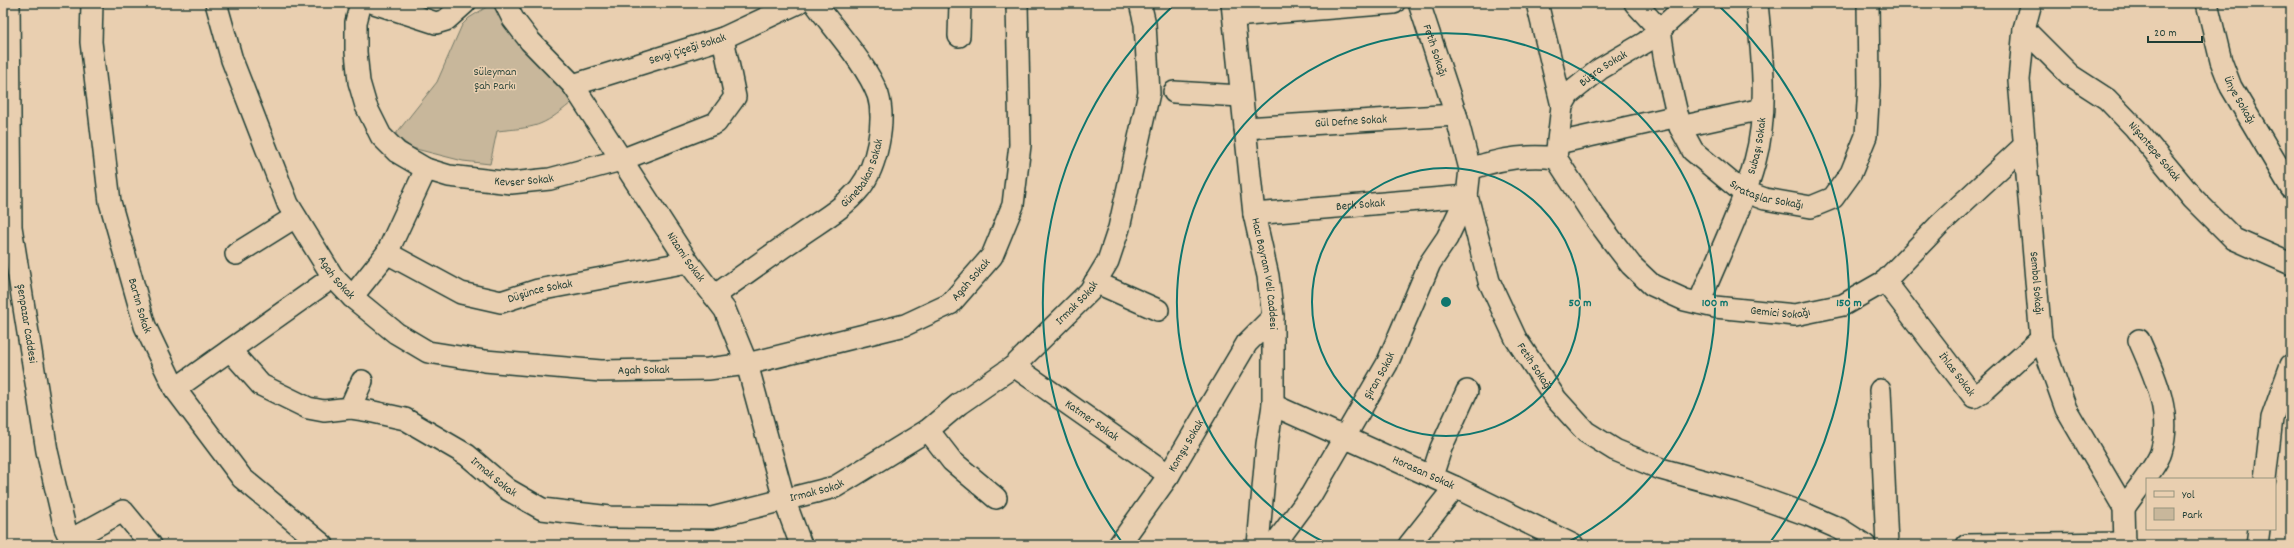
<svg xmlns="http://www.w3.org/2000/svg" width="2294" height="548" viewBox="0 0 2294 548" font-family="Dekko,sans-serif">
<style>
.green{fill:#c8b79b;stroke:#747a68}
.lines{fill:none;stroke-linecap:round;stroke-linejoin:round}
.minor-casing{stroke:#1f3d34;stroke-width:24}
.minor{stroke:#e9cfb0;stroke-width:21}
.ring{fill:none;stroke:#0f766e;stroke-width:2}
.labels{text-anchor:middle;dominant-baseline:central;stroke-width:3;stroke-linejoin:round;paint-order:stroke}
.street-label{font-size:12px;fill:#1f3d34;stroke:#e9cfb0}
.park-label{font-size:12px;fill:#30493e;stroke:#e9cfb0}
.centre{fill:#0f766e;stroke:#e9cfb0;stroke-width:2}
.ring-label{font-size:12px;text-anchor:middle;font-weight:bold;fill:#0f766e;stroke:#e9cfb0;stroke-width:3;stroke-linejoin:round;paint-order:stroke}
</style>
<rect width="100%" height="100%" fill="#e9cfb0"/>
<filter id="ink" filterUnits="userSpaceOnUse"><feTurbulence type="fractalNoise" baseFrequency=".025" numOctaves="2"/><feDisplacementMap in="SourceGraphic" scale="8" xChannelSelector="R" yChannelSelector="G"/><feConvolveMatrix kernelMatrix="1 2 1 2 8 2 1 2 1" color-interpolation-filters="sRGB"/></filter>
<g filter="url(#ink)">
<path class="green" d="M493,3H509L565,88L571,103C541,128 536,127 497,131L490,164L463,161L412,148L395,135L437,82L462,25L469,18Z"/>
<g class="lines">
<defs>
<g id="minor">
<path id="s1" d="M9,3L11,227L47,451L65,528L73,545"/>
<path id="s2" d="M92,3L91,42L110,202L145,326L175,389L242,478L323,545"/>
<path id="s3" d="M216,3L232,60L288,204L333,277L352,297L396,333L428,352L485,361L601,371L708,369L747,364L905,325L950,304L992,256L1013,205L1020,145L1017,3"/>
<path id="s4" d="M361,3L356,22V52L359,82L366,106L381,136L397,152L426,169L449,176L511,183L550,179L621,160L716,123L735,97L723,38"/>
<path d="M374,3L436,23L446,20L465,3"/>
<path id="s5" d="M505,3L513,19L530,41L573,85L688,262L725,310L747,364L784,499L801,545"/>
<path id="s6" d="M1232,3L1254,214L1268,276L1273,317V405L1267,444L1258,545"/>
<path id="s7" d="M1419,3L1456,115L1470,169L1467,196L1489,281L1516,339L1556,399L1586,432L1615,450L1661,469L1741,491L1808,515L1840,529L1865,545"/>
<path d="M1537,3L1562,106"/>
<path id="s8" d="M1635,3L1660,30L1665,62L1680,127L1693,151L1740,190L1765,199L1811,207L1833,198L1851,173L1866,136L1869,85L1868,3"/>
<path id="s9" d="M2031,3L2024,29L2019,80L2041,339L2066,409L2124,508L2125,545"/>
<path id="s10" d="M2207,3L2221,61L2231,87L2291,188"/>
<path d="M1235,16L1394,3"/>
<path id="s11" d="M2024,29L2070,75L2107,99L2135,128L2193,198L2234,239L2291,264"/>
<path d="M959,36L960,3"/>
<path id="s12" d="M573,85L723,38L798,3"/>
<path d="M1174,92L1240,96"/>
<path d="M1680,127L1762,109"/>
<path id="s13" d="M1245,128L1456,115"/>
<path d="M1558,143L1678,116"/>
<path id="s14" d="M1556,158L1562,106L1569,94L1600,69L1646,42L1689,3"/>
<path id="s15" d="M1470,169C1498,159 1527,154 1556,158L1591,212L1614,243L1631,265L1652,285L1685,300L1715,307L1795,315L1843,305L1885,281L1939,225L2025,145"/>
<path id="s16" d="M1254,214L1467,196"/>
<path d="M387,253L426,169"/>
<path d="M236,254L295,217"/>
<path id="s17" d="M1885,281L1974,397L1987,388L2041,339"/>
<path d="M1095,282L1158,310"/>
<path id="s18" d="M714,296C742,276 770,256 799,236C820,221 843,209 860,188C877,166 886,121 878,95C867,65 834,29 815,3"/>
<path id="s19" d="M352,297L387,253L461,293L501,302L538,290L688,262"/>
<path id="s20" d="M1699,303C1718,256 1742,209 1755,161C1769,110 1762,55 1757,3"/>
<path id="s21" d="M230,350L261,385L308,408L324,411L350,408L369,411L405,419L467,455L507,489L542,509L610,517L712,518L835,487L928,430L959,404L1014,366L1090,291L1108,261L1119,228L1149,93L1145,24L1140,3"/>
<path id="s22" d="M1014,366L1169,475"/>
<path d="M175,389L333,277"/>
<path d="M1880,390L1887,545"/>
<path id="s23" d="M1273,405L1455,487L1573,545"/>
<path d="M350,408L362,381"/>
<path d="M928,430L952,461L996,498"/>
<path d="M1432,476L1441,448L1467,391"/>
<path d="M2265,479L2272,418L2291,365"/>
<path d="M2124,508C2132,496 2158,464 2161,452C2173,414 2154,374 2139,340"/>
<path d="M70,540L123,511L151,545"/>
<path id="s24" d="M1119,545L1169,475L1247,343L1273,317"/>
<path id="s25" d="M1274,545L1311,495L1387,364L1430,263L1447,238L1467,196"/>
<path d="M1409,545L1455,487"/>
<path d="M1967,545L2125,543"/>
<path d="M2257,545L2259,529"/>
</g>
</defs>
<use href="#minor" class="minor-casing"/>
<use href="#minor" class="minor"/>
</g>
</g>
<g class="ring">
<circle cx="1446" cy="302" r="134"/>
<path d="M1330 545A269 269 0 1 1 1562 545"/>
<path d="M1124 545A403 403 0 0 1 1174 5M1718 5A403 403 0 0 1 1768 545"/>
</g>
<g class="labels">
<g class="street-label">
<text stroke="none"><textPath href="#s12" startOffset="120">Sevgi Çiçeği Sokak</textPath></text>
<text stroke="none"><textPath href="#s7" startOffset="50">Fetih Sokağı</textPath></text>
<text stroke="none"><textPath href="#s14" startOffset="109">Büşra Sokak</textPath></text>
<text stroke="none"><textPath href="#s10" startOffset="103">Ünye Sokağı</textPath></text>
<text stroke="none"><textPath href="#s13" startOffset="106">Gül Defne Sokak</textPath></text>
<text stroke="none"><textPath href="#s20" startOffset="168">Subaşı Sokak</textPath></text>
<text stroke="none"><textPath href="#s11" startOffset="180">Nişantepe Sokak</textPath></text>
<text stroke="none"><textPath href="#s18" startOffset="196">Günebakan Sokak</textPath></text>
<text stroke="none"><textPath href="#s4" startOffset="294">Kevser Sokak</textPath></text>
<text stroke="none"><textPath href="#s8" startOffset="251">Sırataşlar Sokağı</textPath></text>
<text stroke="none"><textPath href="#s16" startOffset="107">Berk Sokak</textPath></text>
<text stroke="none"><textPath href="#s5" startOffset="313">Nizami Sokak</textPath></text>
<text stroke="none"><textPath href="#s6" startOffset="273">Hacı Bayram Veli Caddesi</textPath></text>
<text stroke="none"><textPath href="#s3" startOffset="302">Agah Sokak</textPath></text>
<text stroke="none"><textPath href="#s3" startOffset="986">Agah Sokak</textPath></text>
<text stroke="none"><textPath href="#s9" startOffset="282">Sembol Sokağı</textPath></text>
<text stroke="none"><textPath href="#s19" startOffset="222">Düşünce Sokak</textPath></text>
<text stroke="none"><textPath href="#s21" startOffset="965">Irmak Sokak</textPath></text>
<text stroke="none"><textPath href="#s2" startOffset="308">Bartın Sokak</textPath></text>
<text stroke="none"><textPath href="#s15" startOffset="380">Gemici Sokağı</textPath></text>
<text stroke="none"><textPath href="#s1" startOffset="322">Şenpazar Caddesi</textPath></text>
<text stroke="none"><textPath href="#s7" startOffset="386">Fetih Sokağı</textPath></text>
<text stroke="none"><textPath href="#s3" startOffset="638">Agah Sokak</textPath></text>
<text stroke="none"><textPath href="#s17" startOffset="118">İhlas Sokak</textPath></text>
<text stroke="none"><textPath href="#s25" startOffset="200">Şiran Sokak</textPath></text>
<text stroke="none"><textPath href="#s22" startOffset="95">Katmer Sokak</textPath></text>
<text stroke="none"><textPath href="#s24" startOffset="120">Komşu Sokak</textPath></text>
<text stroke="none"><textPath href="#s23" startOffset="165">Horasan Sokak</textPath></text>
<text stroke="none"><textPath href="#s21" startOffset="304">Irmak Sokak</textPath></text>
<text stroke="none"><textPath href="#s21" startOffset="641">Irmak Sokak</textPath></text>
</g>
<g class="park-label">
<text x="495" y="72">Süleyman<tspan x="495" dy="14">Şah Parkı</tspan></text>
</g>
</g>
<circle cx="1446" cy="302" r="6" class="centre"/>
<g class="ring-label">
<text x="1580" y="306">50 m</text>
<text x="1715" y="306">100 m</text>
<text x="1849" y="306">150 m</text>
</g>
<rect width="2294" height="548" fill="none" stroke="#e9cfb0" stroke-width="16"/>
<rect x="8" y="8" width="2278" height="532" fill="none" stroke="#1f3d34" stroke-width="1.5" filter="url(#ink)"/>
<rect x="2146" y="478" width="130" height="52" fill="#e9cfb0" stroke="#98957e"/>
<rect x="2154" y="491" width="20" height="6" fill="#e9cfb0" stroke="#98957e"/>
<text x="2182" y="498" font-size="12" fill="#1f3d34">Yol</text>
<rect x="2154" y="508" width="20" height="12" fill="#c8b79b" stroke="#98957e"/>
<text x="2182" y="518" font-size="12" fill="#1f3d34">Park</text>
<path d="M2148 36v6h54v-6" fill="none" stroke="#1f3d34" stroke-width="2"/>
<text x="2154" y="36" font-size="12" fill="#1f3d34" stroke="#e9cfb0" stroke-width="3" paint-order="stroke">20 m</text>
</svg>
